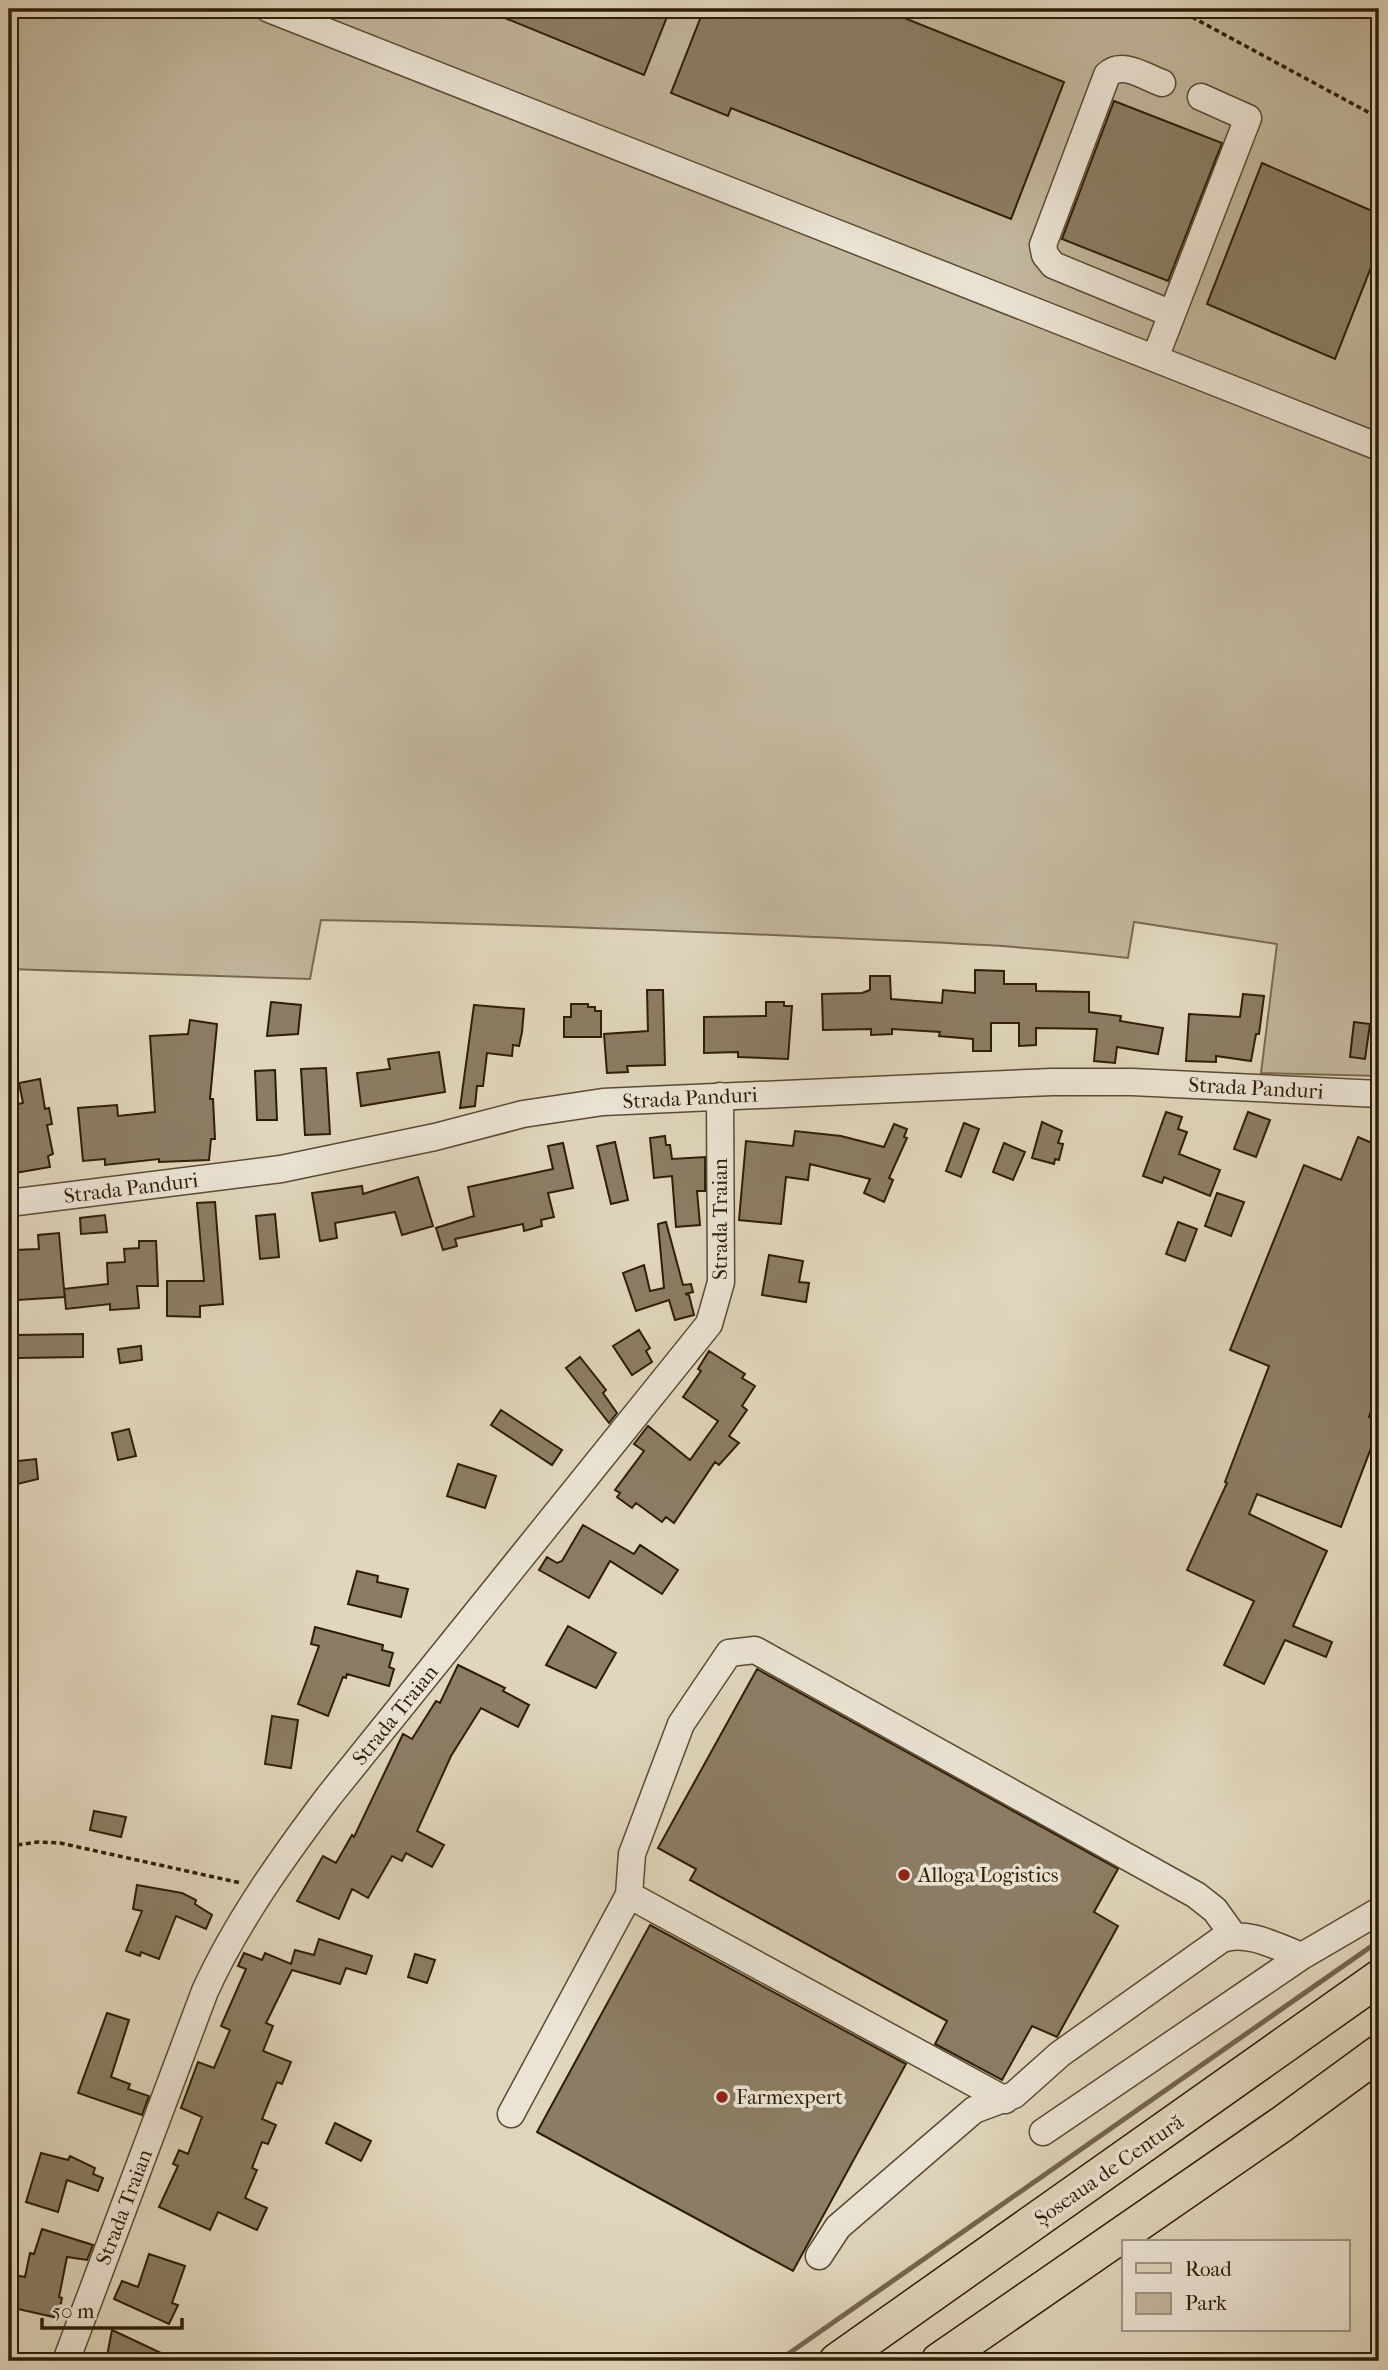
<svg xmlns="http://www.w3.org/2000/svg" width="1388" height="2370" viewBox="0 0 1388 2370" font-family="'IM FELL French Canon',serif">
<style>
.green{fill:#c2b79e;stroke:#786a52;stroke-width:2}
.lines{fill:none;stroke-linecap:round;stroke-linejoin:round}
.stream{stroke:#74664f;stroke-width:5}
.building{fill:#8b7d65;stroke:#2e1d06;stroke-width:2}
.minor-casing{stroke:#5a4b34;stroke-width:29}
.major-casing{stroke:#2e1d06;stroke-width:38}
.path{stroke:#2e1d06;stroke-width:3.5;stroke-dasharray:5 3.5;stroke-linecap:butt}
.minor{stroke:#ebe4d4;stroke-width:26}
.major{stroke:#e0d6bd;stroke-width:35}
.poi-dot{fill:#8f2418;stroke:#ebe4d4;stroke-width:2.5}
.labels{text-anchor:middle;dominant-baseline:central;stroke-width:7;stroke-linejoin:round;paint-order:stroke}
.street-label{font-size:21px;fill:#2e1d06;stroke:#ebe4d4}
.poi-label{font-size:21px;fill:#2e1d06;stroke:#ebe4d4;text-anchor:start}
</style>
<rect width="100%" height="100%" fill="#e0d6bd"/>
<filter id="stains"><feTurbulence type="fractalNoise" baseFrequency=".00286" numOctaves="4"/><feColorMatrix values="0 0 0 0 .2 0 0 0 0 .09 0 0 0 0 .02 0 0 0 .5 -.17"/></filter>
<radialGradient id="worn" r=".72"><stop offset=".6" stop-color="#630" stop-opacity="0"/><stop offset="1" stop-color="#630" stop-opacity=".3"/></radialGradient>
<path class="green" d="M9,9H1379V1076L1261,1073L1277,944L1134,922L1128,958C1016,944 906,941 794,936C636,929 479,923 321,920L310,979L9,969Z"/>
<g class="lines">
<path class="stream" d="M778,2361L1379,1941"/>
</g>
<path class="building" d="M483,9H670L644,75Z
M704,9H882L1064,82L1011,219L731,108L728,116L671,93Z
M1114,101L1222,143L1168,281L1062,239Z
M1262,163L1379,214V247L1335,359L1207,304Z
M975,970L1004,971V984H1036V991L1089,992V1012L1121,1016L1120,1021L1163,1028L1158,1054L1117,1047L1115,1063L1094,1061L1097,1029L1036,1028V1045L1019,1046V1023H991V1051H973V1039L939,1036L940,1032L892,1029V1034L871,1035V1029L823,1030L822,994L862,993L870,990V976H890L891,999L942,1003L943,990L975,993Z
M647,990H663L665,1065L627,1066L628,1072L607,1073L604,1034L648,1031Z
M1243,994L1264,996L1259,1034H1256L1251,1061L1216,1056V1062L1186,1061L1189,1014L1240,1017Z
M271,1002L301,1005L298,1034L267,1036Z
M766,1002H784V1006H792L788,1059L738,1057V1052L704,1053V1017L766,1016Z
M571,1004H588V1007H595V1011H601V1037H564V1017H571Z
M474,1005L524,1009L522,1032L519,1046L513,1045L512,1056L487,1053L483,1086H477L475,1106L460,1108Z
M190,1020L217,1024L210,1099H213L215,1139H211L209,1160L159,1162V1159L105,1165V1159L83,1161L78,1108L117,1105L118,1116L155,1112L150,1036L188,1034Z
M1354,1022L1370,1024L1365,1059L1350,1057Z
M439,1052L445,1092L361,1106L357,1073L390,1069L388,1059Z
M326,1068L330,1134L305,1135L301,1069Z
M275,1070L277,1120H257L255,1071Z
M40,1079L45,1109L49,1108L52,1124L47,1125L53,1154L48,1156L50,1167L9,1174V1106L23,1103L19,1083Z
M1166,1112L1182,1117L1178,1129L1187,1132L1179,1154L1220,1170L1210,1196L1164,1177L1162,1183L1143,1176Z
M1248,1112L1270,1120L1256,1157L1234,1149Z
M1042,1122L1062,1131L1058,1143L1063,1144L1059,1160L1055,1159L1054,1164L1032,1158Z
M964,1123L979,1129L961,1177L946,1171Z
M894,1124L907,1129L904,1137L907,1138L889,1178L893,1180L884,1202L864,1193L870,1179L810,1164L808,1180L786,1177L781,1224L739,1220L746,1141L793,1146L795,1131L841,1136L884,1147Z
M665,1136L666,1145H670L672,1159L705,1157V1191H697L700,1225L676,1227L672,1176L654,1178L650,1138Z
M1358,1137L1379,1146V1390L1369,1417L1379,1421V1427L1341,1527L1257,1494L1249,1514L1327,1551L1293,1626L1332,1642L1326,1657L1285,1640L1264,1684L1224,1665L1254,1601L1187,1570L1227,1483L1225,1482L1269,1366L1230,1350L1304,1165L1341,1180Z
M615,1142L628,1200L611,1204L597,1146Z
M563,1143L573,1188L548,1193L554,1217L541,1220L542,1226L524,1231L523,1224L455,1239L457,1246L443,1250L436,1228L474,1216L468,1187L553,1169L548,1146Z
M1004,1143L1025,1152L1013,1180L993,1172Z
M418,1177L433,1226L402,1235L395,1212L335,1223L337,1238L320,1241L312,1193L362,1186L363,1194Z
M1217,1193L1244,1202L1231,1236L1205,1226Z
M215,1202L223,1304L200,1306V1317L167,1316V1281H204L197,1203Z
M275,1214L279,1257L260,1259L256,1216Z
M105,1215L107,1232L81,1234L80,1218Z
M666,1222L683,1285L691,1284L693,1292L685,1294L689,1295L694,1315L675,1320L669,1300L636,1311L623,1273L644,1265L650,1291L664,1288L658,1224Z
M1178,1222L1197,1229L1185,1261L1166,1254Z
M59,1233L64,1289L108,1284L107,1263L125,1262L124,1249L139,1248V1241H156L158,1286H137L139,1308L110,1310V1304L66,1309L64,1289L65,1297L17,1300L14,1250L39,1249L38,1235Z
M769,1255L803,1261L799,1282L809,1283L806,1302L762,1295Z
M639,1330L650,1348L646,1351L652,1362L632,1375L613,1346Z
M83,1334V1357L17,1358V1335Z
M141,1346L142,1360L120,1363L118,1349Z
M709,1351L745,1374L742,1378L755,1386L742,1406L747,1410L729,1436L739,1443L719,1465L715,1462L674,1523L666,1517L662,1522L636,1503L632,1508L617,1497L620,1493L615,1490L644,1451L634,1444L648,1426L690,1460L718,1421L683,1397L701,1371L698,1369Z
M580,1357L606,1390L603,1393L617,1413L609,1423L566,1368Z
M501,1410L562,1450L552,1465L491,1425Z
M129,1429L136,1456L118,1460L112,1433Z
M36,1459L38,1479L9,1486V1462Z
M458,1464L496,1476L485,1508L447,1496Z
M583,1525L634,1554L640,1545L678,1570L662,1594L610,1561L589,1598L539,1570L547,1557L557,1563L562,1561Z
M357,1571L378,1576L377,1582L408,1589L401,1617L348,1604Z
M568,1626L616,1653L596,1688L546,1665Z
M315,1627L383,1645L382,1650L393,1653L389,1667L394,1669L389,1686L347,1674L346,1678L343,1677L328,1716L298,1704L319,1646L311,1644Z
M458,1665L505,1688L503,1691L529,1705L518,1727L481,1708L451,1756L417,1831L444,1845L432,1867L406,1853L402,1861L392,1856L368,1898L352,1889L339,1919L297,1901L323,1856L336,1863L352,1835L354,1837L403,1734L412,1739L436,1701L440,1703Z
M757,1669L1118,1869L1094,1912L1118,1926L1057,2037L1032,2026L1002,2080L935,2044L947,2021L690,1880L696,1869L658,1848Z
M272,1716L298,1720L291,1768L265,1764Z
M94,1811L126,1817L121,1837L90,1830Z
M137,1885L182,1893L196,1900L195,1904L212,1915L206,1929L176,1916L159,1959L141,1952L140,1956L126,1951L142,1911L133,1909Z
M650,1925L906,2064L793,2271L537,2132Z
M319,1939L372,1956L366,1974L346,1968L340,1984L292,1970L266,2023L273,2026L263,2051L291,2062L282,2084L277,2082L262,2119L276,2125L268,2144L262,2142L252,2168L257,2170L245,2198L267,2208L257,2230L218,2212L210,2230L159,2207L178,2166L173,2164L179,2150L188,2154L202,2117L181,2108L198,2062L214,2068L230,2030L221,2026L246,1969L238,1966L244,1953L262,1960L265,1953L291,1964L295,1950L314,1955Z
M415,1954L435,1960L427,1983L408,1977Z
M107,2013L129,2020L111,2077L130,2084L128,2089L149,2096L142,2115L78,2093Z
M335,2123L371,2141L361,2161L326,2143Z
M41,2153L68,2160L70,2156L95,2168L93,2174L103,2178L98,2191L67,2180L58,2212L26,2202Z
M42,2229L93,2245L87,2260L67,2257L59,2297L62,2298L58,2318L9,2307V2274L25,2277L30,2253L34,2254Z
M149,2254L185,2266L172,2303L178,2305L169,2324L114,2299L122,2281L138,2287Z
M112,2330L178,2361H106Z"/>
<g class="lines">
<defs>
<path id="minor" d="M269,9L1379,447
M1162,83C1145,77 1122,60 1107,75L1043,245L1045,255L1053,265L1172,314
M1155,358L1248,118L1201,97
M9,1203L281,1169L435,1137L523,1114L603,1102L1052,1082H1132L1379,1094
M629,1895L1005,2100
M511,2114L629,1895L632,1854L681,1724L729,1653L755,1650L1196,1895L1215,1910L1233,1935
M1043,2132L1302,1956
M819,2256L838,2227L974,2110L1014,2095L1060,2054L1222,1939C1248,1930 1277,1947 1302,1956L1379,1911
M66,2361L205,1991C237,1921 283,1857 329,1796L709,1324L721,1282L720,1096"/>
<path id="major" d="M837,2361L1379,1978
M939,2361L1282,2124L1379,2053"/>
</defs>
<use href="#minor" class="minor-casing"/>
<use href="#major" class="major-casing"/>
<path class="path" d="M1177,9L1379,118
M9,1846L38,1842L60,1843L241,1883"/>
<use href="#minor" class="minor"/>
<use href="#major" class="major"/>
</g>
<g class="poi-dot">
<circle cx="904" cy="1875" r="7"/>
<circle cx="722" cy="2097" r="7"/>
</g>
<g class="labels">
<g class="street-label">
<text transform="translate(1256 1088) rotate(3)">Strada Panduri</text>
<text transform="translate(690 1098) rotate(-3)">Strada Panduri</text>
<text transform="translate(131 1188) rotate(-7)">Strada Panduri</text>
<text transform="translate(720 1219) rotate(-90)">Strada Traian</text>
<text transform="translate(395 1715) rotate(-51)">Strada Traian</text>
<text transform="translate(1109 2170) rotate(-35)">Șoseaua de Centură</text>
<text transform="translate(124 2207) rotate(-69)">Strada Traian</text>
</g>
<g class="poi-label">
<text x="918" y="1875">Alloga Logistics</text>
<text x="736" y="2097">Farmexpert</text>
</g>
</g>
<rect width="1388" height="2370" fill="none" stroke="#e0d6bd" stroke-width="35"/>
<rect x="10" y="10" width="1367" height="2349" fill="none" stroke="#2e1d06" stroke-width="3.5"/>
<rect x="18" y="18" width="1353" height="2335" fill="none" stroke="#2e1d06" stroke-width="2"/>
<rect x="1122" y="2240" width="228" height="91" fill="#ebe4d4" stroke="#9f9482" stroke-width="2"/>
<rect x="1136" y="2263" width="35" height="10" fill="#e0d6bd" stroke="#9f9482" stroke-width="2"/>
<text x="1185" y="2276" font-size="21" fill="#2e1d06">Road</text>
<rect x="1136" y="2293" width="35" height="21" fill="#c2b79e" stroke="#9f9482" stroke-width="2"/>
<text x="1185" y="2310" font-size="21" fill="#2e1d06">Park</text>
<path d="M42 2318v10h140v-10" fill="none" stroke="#2e1d06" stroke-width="3.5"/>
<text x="52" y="2318" font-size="21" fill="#2e1d06" stroke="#ebe4d4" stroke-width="5" paint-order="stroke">50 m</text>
<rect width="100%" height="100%" filter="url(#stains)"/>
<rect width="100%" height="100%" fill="url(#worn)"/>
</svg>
